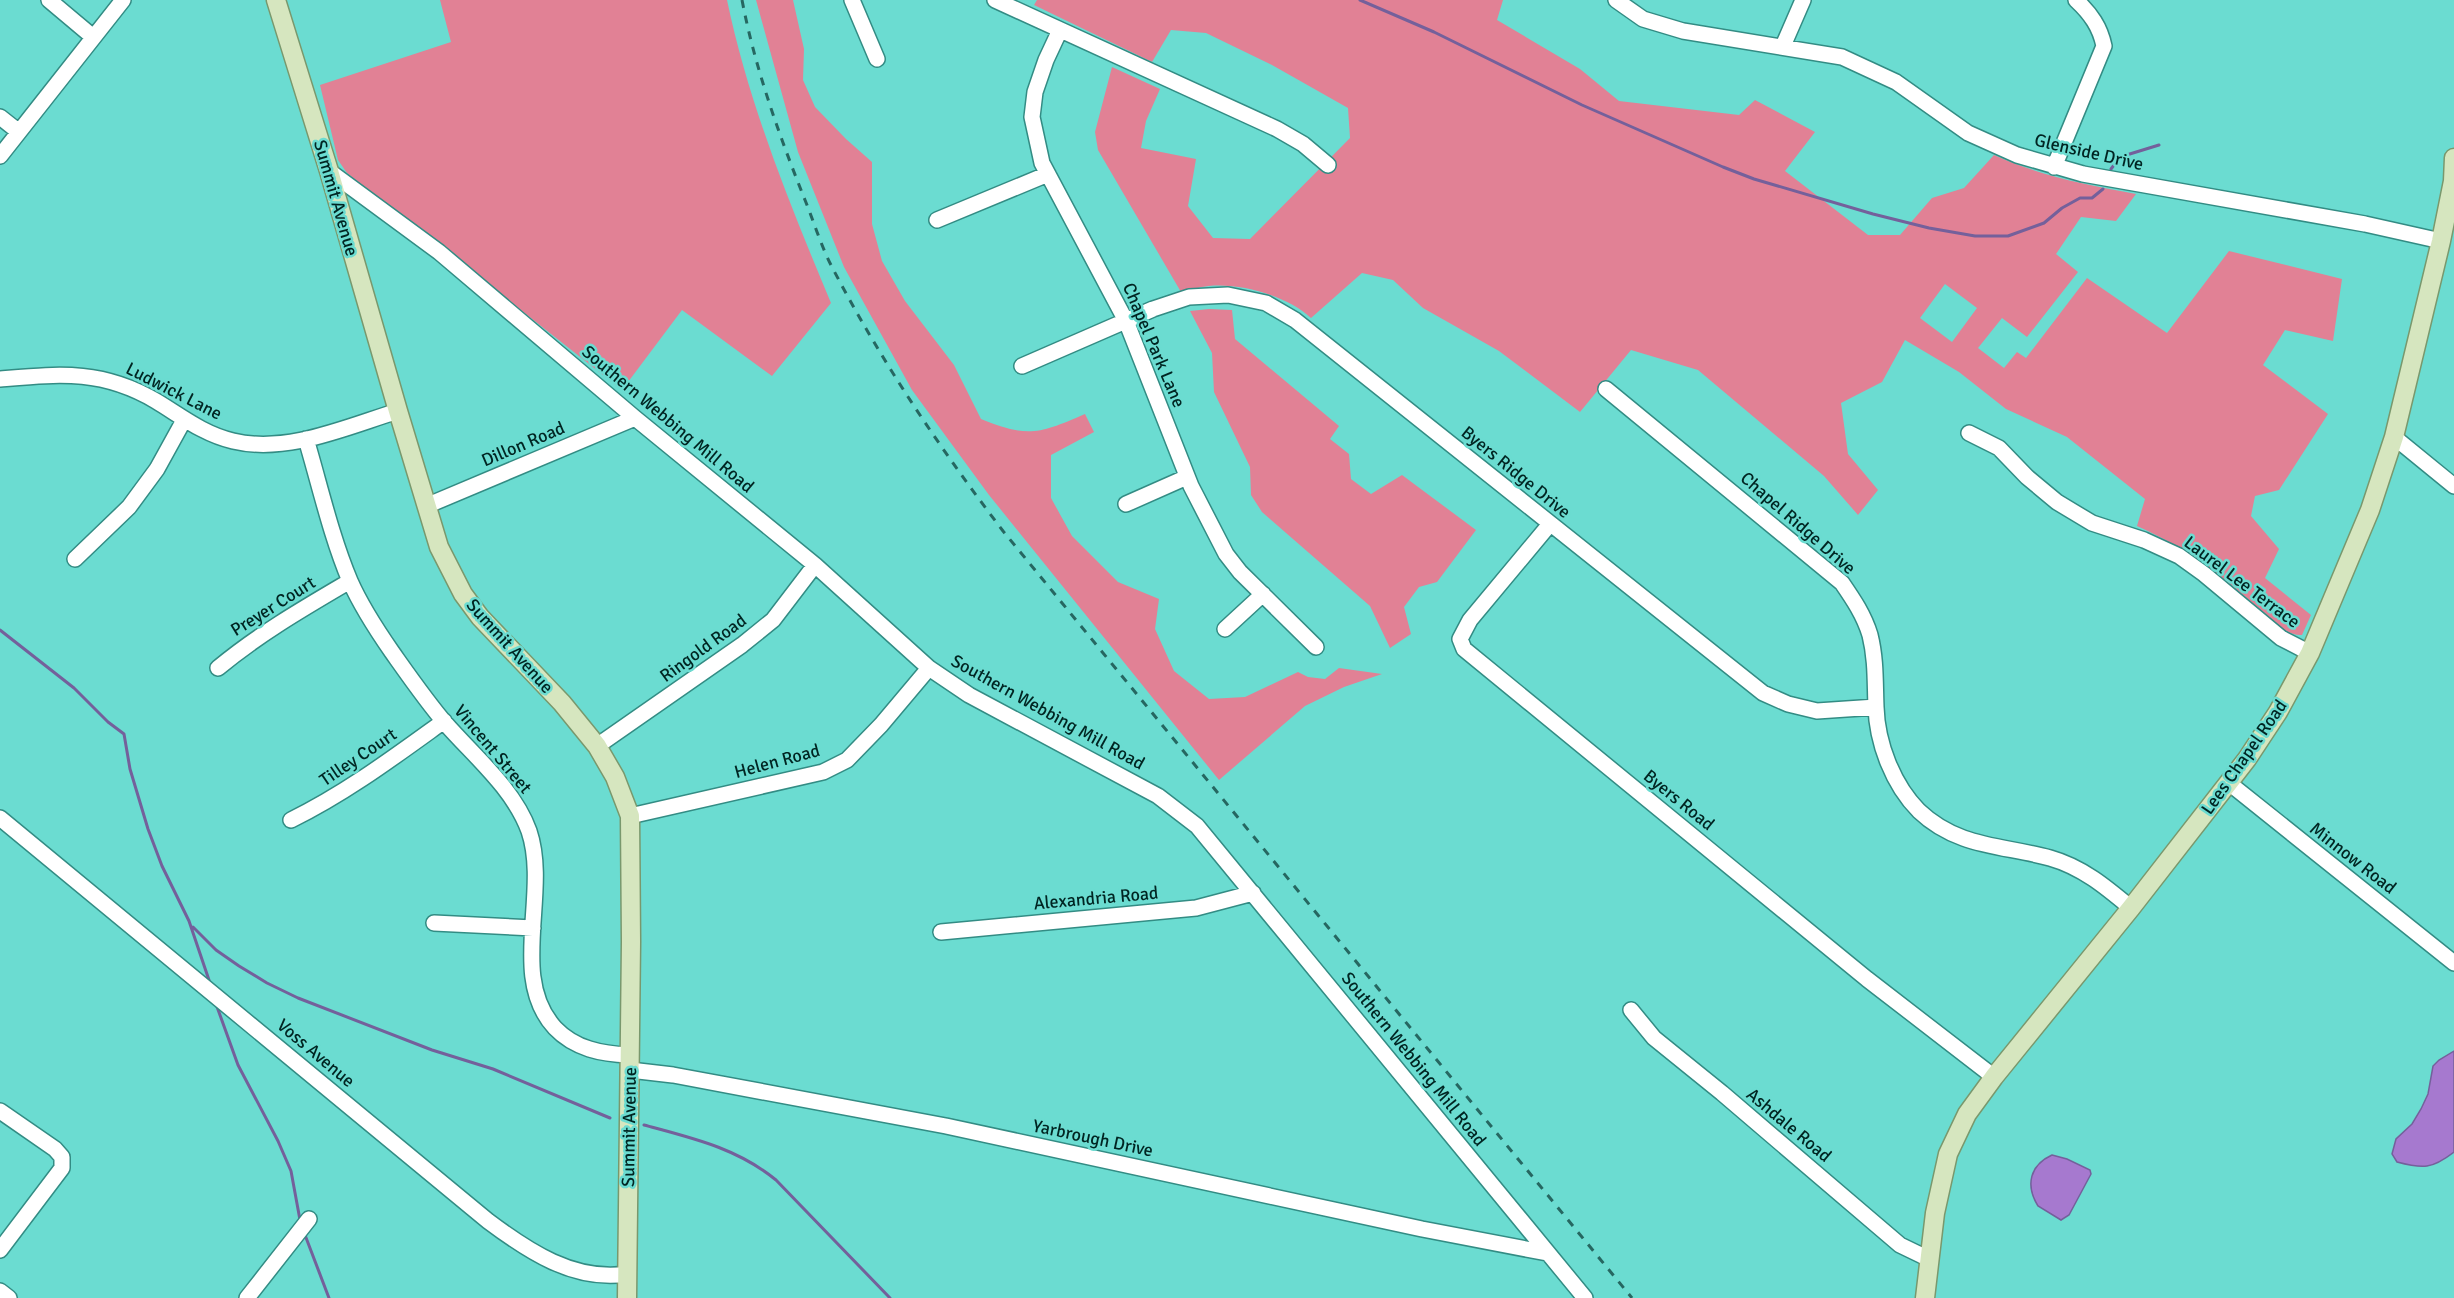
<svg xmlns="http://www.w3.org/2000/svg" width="2454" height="1298" viewBox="0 0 2454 1298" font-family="Signika,sans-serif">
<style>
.green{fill:#e18195;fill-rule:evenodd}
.water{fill:#a679cf;stroke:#74609b;stroke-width:1.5}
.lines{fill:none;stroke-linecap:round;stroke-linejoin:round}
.stream{stroke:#74609b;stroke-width:3}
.minor-casing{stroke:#338c84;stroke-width:18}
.major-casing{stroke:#79986d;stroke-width:21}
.minor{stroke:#fff;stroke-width:15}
.major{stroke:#d6e6bf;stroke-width:18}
.rail{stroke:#266761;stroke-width:3;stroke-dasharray:8 8;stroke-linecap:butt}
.labels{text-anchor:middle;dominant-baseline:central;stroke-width:5;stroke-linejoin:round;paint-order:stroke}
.street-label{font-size:18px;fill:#002522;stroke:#6bdcd1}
</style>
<rect width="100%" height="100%" fill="#6bdcd1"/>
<path class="green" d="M440,0H727C749,105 790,205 831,303L772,376L682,310L622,390L347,173L338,160L320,85L451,42Z
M756,0H793L804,49L803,80L815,107L846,139L872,162V224L882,261L905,301L954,365L981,419C1028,438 1039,434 1085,414L1094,432L1051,455V498L1072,536L1118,582L1159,599L1155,629L1174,671L1209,699L1245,697L1298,672L1308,677L1325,679L1339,668L1382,674L1344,687L1305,706L1219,780L989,495L912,390L844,267L798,152Z
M1037,0H1503L1497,20L1580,69L1619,101L1739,115L1755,100L1815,132L1785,171L1868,235H1900L1932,198L1964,188L1994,155C2044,177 2083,184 2136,194L2116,221L2081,217L2056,254L2078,272L2027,337L2002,318L1978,348L2004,368L2017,352L2026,358L2087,278L2167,333L2229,251L2342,279L2333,341L2285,330L2263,365L2328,414L2279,490L2255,496L2251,516L2279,549L2265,578L2311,615L2302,635C2288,636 2278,625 2267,615C2222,577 2191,550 2137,526L2145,499L2067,437L2006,409L1959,372L1905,340L1882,382L1841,403L1848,454L1878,490L1858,515L1824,476L1698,370L1631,350L1580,412L1499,351L1423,308L1393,280L1362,273L1311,318C1287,296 1242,283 1209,286C1199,287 1190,290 1181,292L1098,150L1095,132L1112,67L1160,89L1146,121L1141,148L1196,159L1188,206L1213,238L1250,239L1350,138L1348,108L1272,65L1206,33L1171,30L1152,62L1034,5ZM1945,284L1977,308L1952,342L1920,318Z
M1209,309L1232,310L1235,339L1339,426L1330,439L1349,454L1351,479L1371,494L1402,475L1476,530L1437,582L1419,587L1404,607L1411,634L1390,648L1370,606L1262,512L1251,495L1250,467L1214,392L1212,353L1190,311Z"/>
<path class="water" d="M2454,1051V1152C2432,1169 2423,1169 2397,1162L2392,1154L2396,1139L2412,1124L2421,1109L2428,1094L2433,1066L2439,1060Z
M2052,1155L2067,1159L2090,1170L2091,1174L2069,1215L2061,1220L2038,1206C2025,1185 2030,1165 2052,1155Z"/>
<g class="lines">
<path class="stream" d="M1360,0L1434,32L1582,105L1723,167L1754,179L1873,214L1929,228L1975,236H2008L2044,223L2062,208L2080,198H2092L2103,189
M2111,169L2120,157L2159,145
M0,630L74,688L108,722L124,734L130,769L148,829L162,866L189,921L211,986
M193,927L216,950L239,966L267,983L298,998L432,1050L493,1069L610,1118
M216,1004L238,1065L278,1141L291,1171L300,1220
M644,1125C692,1138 737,1148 776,1180L890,1298
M305,1235L329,1298"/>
<defs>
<path id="minor" d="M49,0L93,37
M852,0L877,59
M995,0L1277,129L1303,144L1328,165
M1616,0L1643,19L1683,31L1842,57L1896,82L1968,133L2017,155L2083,174L2365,224L2441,241
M1060,30L1046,60L1035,92L1032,117L1042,163L1126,321L1191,486L1226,554L1240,572L1316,647
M1783,46L1803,0
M0,117L19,132
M0,156L123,0
M2054,167L2104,46C2100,27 2091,14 2076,0
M329,171L439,252L635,418L815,565L929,668L969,695L1158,796L1197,826L1585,1298
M937,220L1048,174
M1022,366L1153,309L1189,297L1228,295L1266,303L1295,320L1763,693L1788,704L1817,711L1876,707
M0,379C59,374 102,369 156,401C181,416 203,434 233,441C287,454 346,427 398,411
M1606,389L1842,583C1853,599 1864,615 1870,635C1876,659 1875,682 1876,707C1877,743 1893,785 1919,811C1958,848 2003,845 2050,858C2082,867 2106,887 2131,908
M1969,433L1999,448L2027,477L2057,502L2092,523L2144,540L2179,556L2204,574L2281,638L2310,653
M2394,437L2454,486
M306,439C320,486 331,536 350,581C361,606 376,629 392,652C409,676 427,702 446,724C474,756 514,789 529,831C550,893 508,977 555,1028C575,1049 602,1054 629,1055
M1126,504L1187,477
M426,506L635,418
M1550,524L1470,620L1460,639L1464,649L1867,979L1994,1077
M75,559L129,507L157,469L184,420
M1225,629L1263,594
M218,668C259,634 304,608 350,581
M597,746L742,645L773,620L815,565
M2229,783L2454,963
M630,816L823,772L847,760L881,725L929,668
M0,818L488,1221C528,1251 574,1282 627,1274
M291,820C346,793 394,757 444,721
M434,923L533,928
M941,932L1196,908L1253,893
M1631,1010L1654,1038L1722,1093L1900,1245L1929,1259
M630,1070L673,1075L946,1126L1422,1229L1547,1253
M0,1111L55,1149L62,1157V1168L0,1250
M0,1291L9,1298
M247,1298L309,1219"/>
<path id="major" d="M276,0L329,171L398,411L439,547L463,594L480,617L562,703L597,746L615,777L630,816L631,942L627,1298
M1925,1298L1935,1213L1948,1154L1967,1114L1994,1077L2131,908L2247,759L2278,712L2310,653L2370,510L2394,437L2441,241L2453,181L2454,158"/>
</defs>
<use href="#minor" class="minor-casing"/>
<use href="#major" class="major-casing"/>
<use href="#minor" class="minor"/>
<use href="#major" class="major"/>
<path class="rail" d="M742,0C755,68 779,135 805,200C814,222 821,246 832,267C881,361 939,447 1003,531L1632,1298"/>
</g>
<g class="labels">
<g class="street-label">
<text transform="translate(2089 152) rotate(13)">Glenside Drive</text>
<text transform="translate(336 198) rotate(74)">Summit Avenue</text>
<text transform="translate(1154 345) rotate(67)">Chapel Park Lane</text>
<text transform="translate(174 391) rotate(27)">Ludwick Lane</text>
<text transform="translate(668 419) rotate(40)">Southern Webbing Mill Road</text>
<text transform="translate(523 444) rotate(-23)">Dillon Road</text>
<text transform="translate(1516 472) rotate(39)">Byers Ridge Drive</text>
<text transform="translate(1798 523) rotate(41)">Chapel Ridge Drive</text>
<text transform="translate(2242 582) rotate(37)">Laurel Lee Terrace</text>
<text transform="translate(273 606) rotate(-32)">Preyer Court</text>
<text transform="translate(510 646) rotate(48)">Summit Avenue</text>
<text transform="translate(703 648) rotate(-36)">Ringold Road</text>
<text transform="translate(1048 712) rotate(29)">Southern Webbing Mill Road</text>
<text transform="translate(493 749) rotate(50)">Vincent Street</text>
<text transform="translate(358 757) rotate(-34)">Tilley Court</text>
<text transform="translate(2244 757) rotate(-55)">Lees Chapel Road</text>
<text transform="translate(777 761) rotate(-15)">Helen Road</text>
<text transform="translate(1679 800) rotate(39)">Byers Road</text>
<text transform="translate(2353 858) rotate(38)">Minnow Road</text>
<text transform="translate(1096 898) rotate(-5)">Alexandria Road</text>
<text transform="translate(316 1053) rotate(40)">Voss Avenue</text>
<text transform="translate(1414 1059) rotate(51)">Southern Webbing Mill Road</text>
<text transform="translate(1789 1125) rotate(40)">Ashdale Road</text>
<text transform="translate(629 1127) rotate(-89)">Summit Avenue</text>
<text transform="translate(1093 1138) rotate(12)">Yarbrough Drive</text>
</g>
</g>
</svg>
